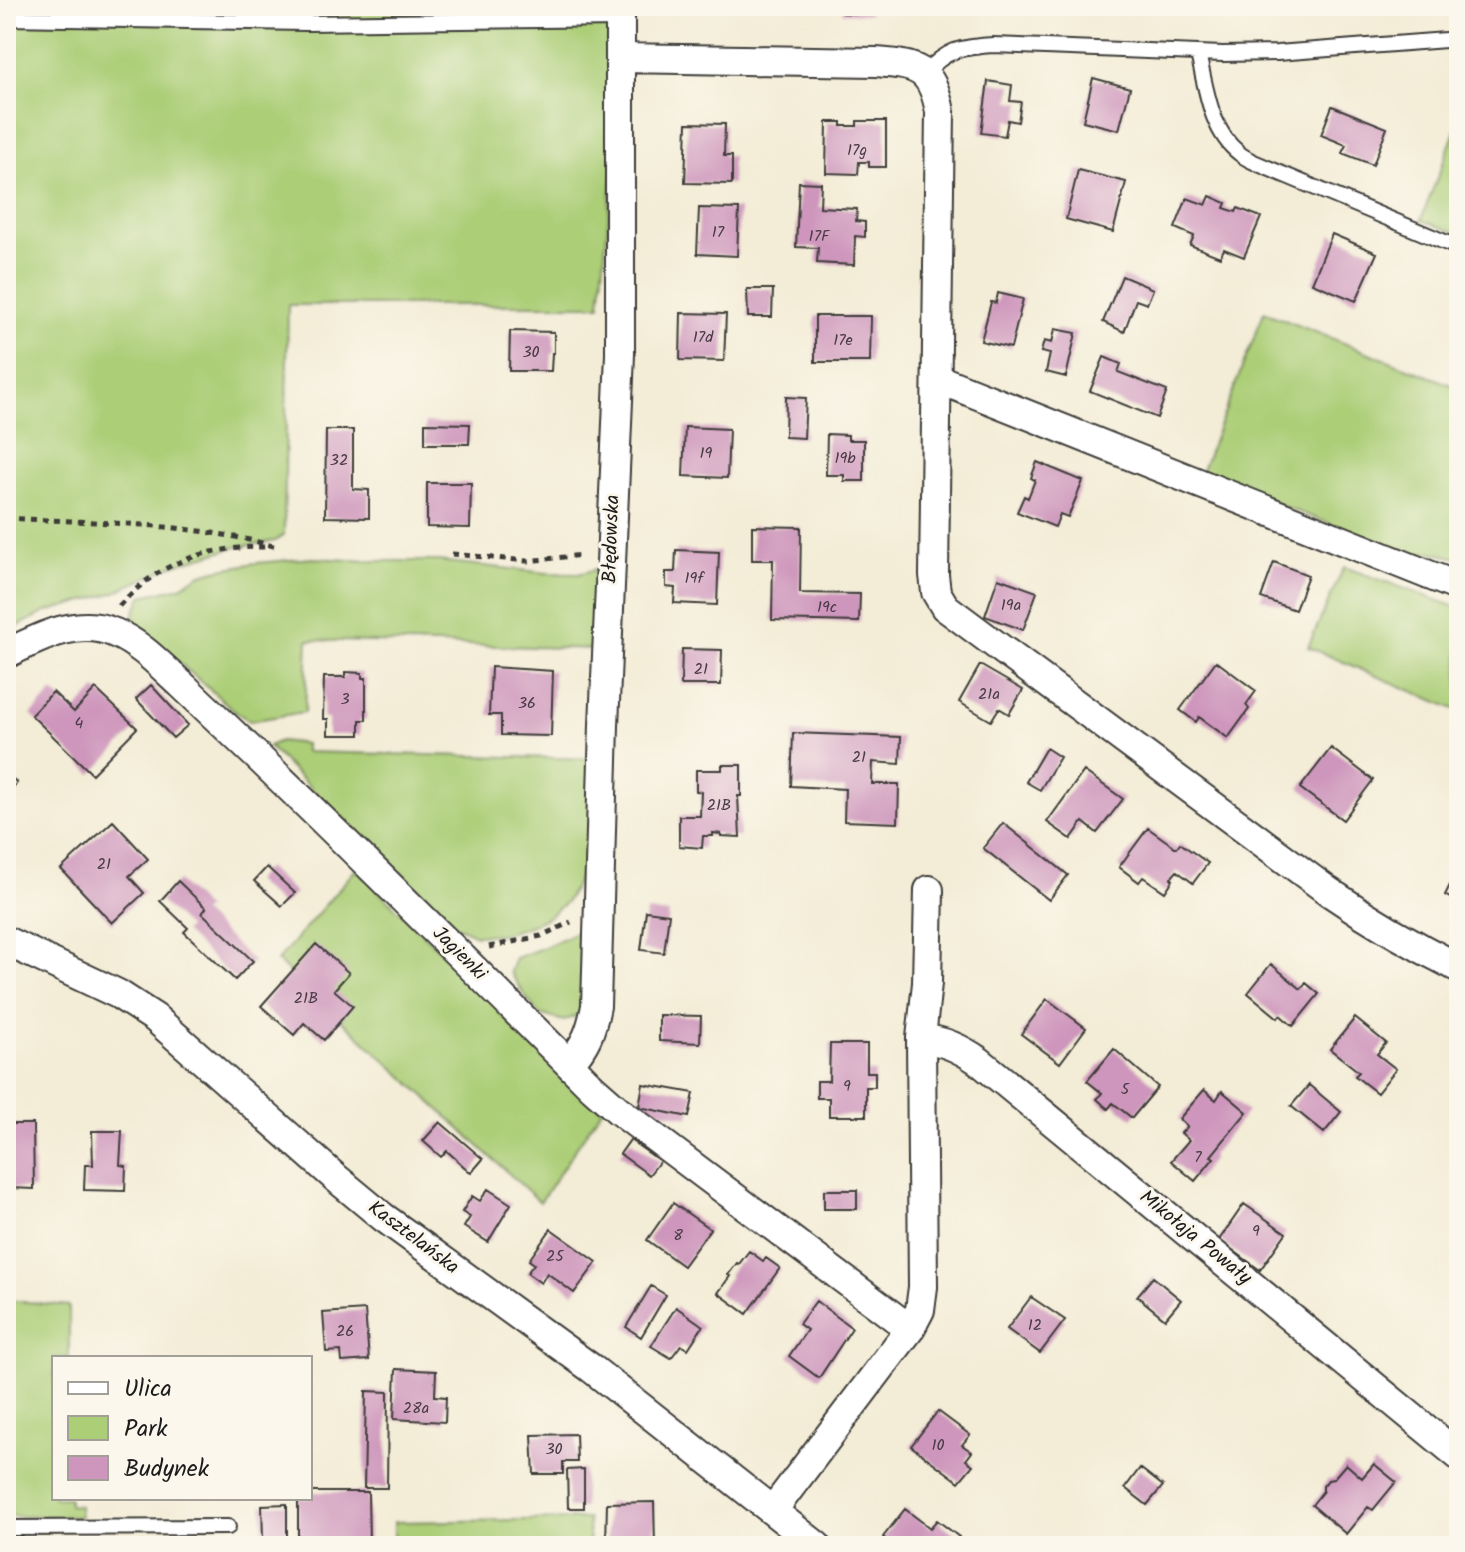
<svg xmlns="http://www.w3.org/2000/svg" width="1465" height="1552" viewBox="0 0 1465 1552" font-family="Kalam,sans-serif">
<style>
.green{fill:#acce77;stroke:#64754a;stroke-width:2}
.building{fill:#ce96bc}
.lines{fill:none;stroke-linecap:round;stroke-linejoin:round}
.lane-casing{stroke:#3c3b38;stroke-width:18}
.street-casing{stroke:#3c3b38;stroke-width:32}
.path{stroke:#3c3b38;stroke-width:5;stroke-dasharray:6 6;stroke-linecap:butt}
.lane{stroke:#fff;stroke-width:14}
.street{stroke:#fff;stroke-width:28}
.labels{text-anchor:middle;dominant-baseline:central;stroke-width:6;stroke-linejoin:round;paint-order:stroke}
.number-label{font-size:16px;fill:#483a44}
.street-label{font-size:20px;fill:#1c1c1c;stroke:#fbf7ec}
</style>
<rect width="100%" height="100%" fill="#fbf7ec"/>
<filter id="ink" filterUnits="userSpaceOnUse"><feTurbulence type="fractalNoise" baseFrequency=".0125" numOctaves="2"/><feDisplacementMap in="SourceGraphic" scale="16" xChannelSelector="R" yChannelSelector="G"/><feConvolveMatrix kernelMatrix="1 2 1 2 8 2 1 2 1" color-interpolation-filters="sRGB"/></filter>
<filter id="wash" filterUnits="userSpaceOnUse"><feTurbulence type="fractalNoise" baseFrequency=".006" numOctaves="4" result="noise"/><feDisplacementMap in="SourceGraphic" scale="32" xChannelSelector="R" yChannelSelector="G"/><feGaussianBlur stdDeviation="1.8" result="paint"/><feColorMatrix in="noise" values="0 0 0 0 0 0 0 0 0 0 0 0 0 0 0 0 0 1.4 0 .05"/><feComposite in="paint" operator="in"/></filter>
<g filter="url(#wash)">
<rect width="100%" height="100%" fill="#f3ecd6"/>
<path class="green" d="M6,6H614L613,168L600,305H288L284,535L275,541L232,548L173,565L113,593L46,612L6,632Z
M1459,121V234L1421,220Z
M1264,312L1459,388V558L1430,552L1413,555L1200,475Z
M312,558L369,561H438L547,573L578,574L601,568L596,649L308,640L305,712L250,721L236,712L169,654L135,628L134,614L142,596L181,587L199,575L215,570L256,563Z
M1344,567L1459,608V711L1308,647Z
M280,741L305,744V752L596,759L593,842L584,870L566,902L548,917L529,926L503,934L476,935L454,925L345,822L268,746Z
M356,869L602,1109L540,1202L277,961Z
M593,924L590,1004L577,1016L564,1021L539,1014L523,993L510,972L515,958L545,947Z
M6,1300L69,1306V1358H54V1498H69V1505L79,1506L80,1517L6,1516Z
M588,1519L589,1546H394V1522Z
M6,1543L199,1544L201,1546H6Z"/>
<g id="blocks">
<path class="building" d="M843,6H869V14L842,13Z
M1093,78L1130,88L1119,130L1083,121Z
M988,81L1012,85L1010,101L1021,102L1018,122L1008,120L1005,136L981,133Z
M1332,106L1387,128L1373,165L1342,153L1346,145L1321,135Z
M857,121H886V167H869V162H859L858,174L826,173L827,122H842V126H857Z
M687,123L725,124L724,156H732V184L685,183Z
M1078,170L1126,182L1113,232L1066,219Z
M799,182L821,183L820,207L857,209L856,221L865,222V237L855,236L854,265L817,263L818,248L796,247Z
M1210,196L1226,203L1224,208L1236,212L1238,208L1261,217L1244,257L1224,249L1220,257L1190,245L1194,236L1175,228L1187,198L1206,205Z
M699,208L739,209L737,256L697,254Z
M1332,234L1377,253L1356,301L1312,283Z
M1122,276L1153,289L1147,304L1136,300L1124,332L1103,322Z
M747,289H773L772,317H748Z
M998,293L1023,299L1011,348L981,341L991,302L996,303Z
M681,313L726,314L724,361L680,360Z
M815,316H871L870,362H815Z
M1055,329L1076,333L1066,377L1046,372L1050,354L1041,352L1044,341L1052,343Z
M510,331L554,332V353H552L551,371H509Z
M1104,357L1121,364L1118,372L1167,391L1157,418L1090,391Z
M786,397L806,398L804,438L785,437Z
M425,423L470,424L469,444H425Z
M685,427L729,429L727,478L683,476Z
M326,430H353V489L369,490V518L325,517Z
M827,434L848,435V440H864V481H844V475H826Z
M1037,462L1083,481L1068,517L1060,514L1055,527L1017,512L1024,496L1028,498L1035,480L1031,478Z
M427,483H471L470,528L427,527Z
M752,526L801,527L800,593L860,594L859,622L772,620L773,560H752Z
M676,550L719,552L717,605L674,603L675,588L666,587V572H675Z
M1274,562L1308,575L1295,610L1261,598Z
M998,578L1037,592L1023,630L985,616Z
M682,649L722,650L721,685H681Z
M1216,661L1256,691L1246,705L1249,709L1228,738L1199,717L1196,722L1180,710Z
M980,665L1023,690L1009,714L999,708L991,721L959,702Z
M491,667L553,671L551,736L501,735V715H489Z
M345,672L362,673V678H366V720H360V735H328V719H323L324,677H345Z
M151,685L188,725L173,738L136,699Z
M96,689L137,728L92,774L31,715L53,692L74,712Z
M793,733L901,737L900,764L873,762L872,784H899L898,823L844,821L845,789L791,786Z
M1046,748L1060,757L1040,790L1026,782Z
M1331,748L1373,780L1343,820L1300,788Z
M722,765H741V796H738L740,837L721,836V834L713,833V836H703L702,848L679,846V816H700L701,792L696,791V770H722Z
M1084,771L1123,799L1097,833L1083,822L1071,839L1047,822Z
M6,772L17,783L6,796Z
M113,821L148,859L129,876L144,893L112,923L61,869Z
M1003,823L1068,875L1049,900L983,848Z
M1148,828L1176,848L1180,843L1208,863L1193,883L1177,871L1171,878L1173,880L1165,892L1143,877L1139,882L1119,867Z
M267,867L295,893L282,906L254,881Z
M1459,867V903L1445,895Z
M178,881L206,908L202,913L253,961L235,980L184,932L188,928L160,901Z
M646,911L669,914L664,953L641,950Z
M316,944L349,973L334,990L353,1006L324,1040L304,1023L294,1035L261,1006Z
M1271,964L1301,989L1306,983L1319,994L1293,1026L1280,1015L1278,1018L1248,993Z
M1047,999L1086,1028L1060,1063L1021,1034Z
M659,1015L701,1016L700,1043L659,1041Z
M1355,1018L1386,1043L1377,1054L1396,1069L1377,1093L1355,1076L1359,1072L1330,1049Z
M830,1044H867V1072H875V1087H866V1116H829V1098H817V1081H829Z
M1114,1049L1158,1087L1132,1118L1113,1103L1108,1109L1097,1099L1102,1093L1087,1081Z
M643,1084L694,1093L689,1117L639,1107Z
M1309,1085L1341,1112L1324,1133L1291,1106Z
M1204,1090L1216,1100L1222,1091L1247,1112L1211,1156L1214,1158L1195,1181L1171,1161L1189,1140L1181,1133L1187,1127L1179,1119Z
M440,1122L483,1159L471,1173L447,1151L441,1157L423,1141Z
M10,1124H33L34,1189L11,1188Z
M92,1131H122L120,1165L126,1166L125,1191L84,1190L85,1165H93Z
M630,1140L660,1161L649,1175L620,1154Z
M488,1189L511,1204L488,1242L464,1227L470,1217L462,1212L472,1196L480,1201Z
M824,1190H857V1209H824Z
M673,1203L710,1229L683,1266L647,1240Z
M1244,1204L1286,1233L1260,1270L1219,1240Z
M551,1229L597,1262L574,1293L547,1273L541,1283L527,1273L534,1264L529,1260Z
M749,1251L763,1261L766,1258L780,1268L747,1314L718,1293L730,1276L728,1275L737,1263L739,1264Z
M1153,1277L1181,1300L1165,1319L1137,1296Z
M651,1286L666,1295L641,1337L626,1327Z
M1031,1297L1065,1320L1040,1353L1007,1329Z
M816,1301L852,1328L819,1378L789,1356L807,1330L799,1324Z
M676,1307L703,1326L688,1349L681,1345L671,1358L651,1346Z
M365,1310L369,1360L342,1362L341,1351L326,1352L323,1313Z
M396,1369L436,1371L435,1396L446,1397L445,1422L394,1419Z
M366,1391L388,1392L387,1488H364Z
M938,1411L970,1435L962,1445L972,1452L966,1460L973,1465L959,1482L911,1446Z
M576,1434L577,1462H563V1474H534L532,1435Z
M1346,1464L1362,1478L1374,1464L1396,1482L1373,1510L1368,1507L1346,1534L1312,1505L1323,1491V1486L1328,1480L1333,1479Z
M1140,1468L1163,1486L1147,1505L1125,1488Z
M584,1469V1508H568L567,1470Z
M310,1492H368L369,1543H298V1498H310Z
M654,1502L655,1545H606L607,1503Z
M287,1504V1538L263,1539L262,1505Z
M905,1509L930,1528L937,1520L959,1537L952,1546H894L883,1537Z"/>
</g>
</g>
<g filter="url(#ink)">
<use href="#blocks" fill-opacity="0" stroke="#3c3b38" stroke-width="2"/>
<g class="lines">
<defs>
<path id="lane" d="M6,18L306,23L620,19
M1198,54C1206,86 1210,131 1239,153C1243,157 1250,160 1256,163L1459,248
M925,73C949,48 959,48 993,45L1223,54L1277,53L1459,39
M6,1528L228,1527"/>
<path id="street" d="M620,58L876,62C918,65 932,68 940,112L934,575L936,592L945,607L1328,891C1370,920 1413,945 1459,968
M938,379L1459,587
M6,654C38,638 79,616 115,633C141,644 161,666 182,685C208,710 235,735 261,760C373,868 483,978 593,1088L618,1110L910,1329
M6,941L118,994L155,1018L336,1178L383,1217L591,1368L817,1546
M921,1038C944,1041 960,1048 979,1061L1459,1456
M569,1064C586,1044 591,1032 596,1006L604,725L620,354V6
M773,1510L910,1329L920,1310L923,1287L921,1038L927,983L929,890"/>
</defs>
<use href="#lane" class="lane-casing"/>
<use href="#street" class="street-casing"/>
<path class="path" d="M6,518C97,523 189,522 277,547
M452,554L527,561L583,555
M119,606C161,560 207,547 268,547
M489,947L541,936L571,922"/>
<use href="#lane" class="lane"/>
<use href="#street" class="street"/>
</g>
</g>
<g class="labels">
<g class="number-label">
<text x="857" y="150">17g</text>
<text x="718" y="232">17</text>
<text x="819" y="236">17F</text>
<text x="703" y="337">17d</text>
<text x="843" y="340">17e</text>
<text x="531" y="352">30</text>
<text x="706" y="453">19</text>
<text x="845" y="458">19b</text>
<text x="339" y="460">32</text>
<text x="694" y="578">19f</text>
<text x="1011" y="605">19a</text>
<text x="827" y="607">19c</text>
<text x="701" y="669">21</text>
<text x="989" y="694">21a</text>
<text x="345" y="699">3</text>
<text x="527" y="703">36</text>
<text x="79" y="723">4</text>
<text x="859" y="757">21</text>
<text x="719" y="805">21B</text>
<text x="104" y="864">21</text>
<text x="306" y="998">21B</text>
<text x="847" y="1086">9</text>
<text x="1125" y="1089">5</text>
<text x="1198" y="1157">7</text>
<text x="1256" y="1231">9</text>
<text x="678" y="1235">8</text>
<text x="555" y="1256">25</text>
<text x="1035" y="1325">12</text>
<text x="345" y="1331">26</text>
<text x="416" y="1408">28a</text>
<text x="938" y="1445">10</text>
<text x="554" y="1449">30</text>
</g>
<g class="street-label">
<text transform="translate(612 539) rotate(-88)">Błędowska</text>
<text transform="translate(459 954) rotate(45)">Jagienki</text>
<text transform="translate(413 1238) rotate(37)">Kasztelańska</text>
<text transform="translate(1195 1238) rotate(39)">Mikołaja Powały</text>
</g>
</g>
<rect width="1465" height="1552" fill="none" stroke="#fbf7ec" stroke-width="32"/>
<rect x="52" y="1356" width="260" height="144" fill="#fbf7ec" stroke="#a29f99" stroke-width="2"/>
<rect x="68" y="1382" width="40" height="12" fill="#ffffff" stroke="#a29f99" stroke-width="2"/>
<text x="124" y="1396" font-size="24" fill="#1c1c1c">Ulica</text>
<rect x="68" y="1416" width="40" height="24" fill="#acce77" stroke="#a29f99" stroke-width="2"/>
<text x="124" y="1436" font-size="24" fill="#1c1c1c">Park</text>
<rect x="68" y="1456" width="40" height="24" fill="#ce96bc" stroke="#a29f99" stroke-width="2"/>
<text x="124" y="1476" font-size="24" fill="#1c1c1c">Budynek</text>
</svg>
